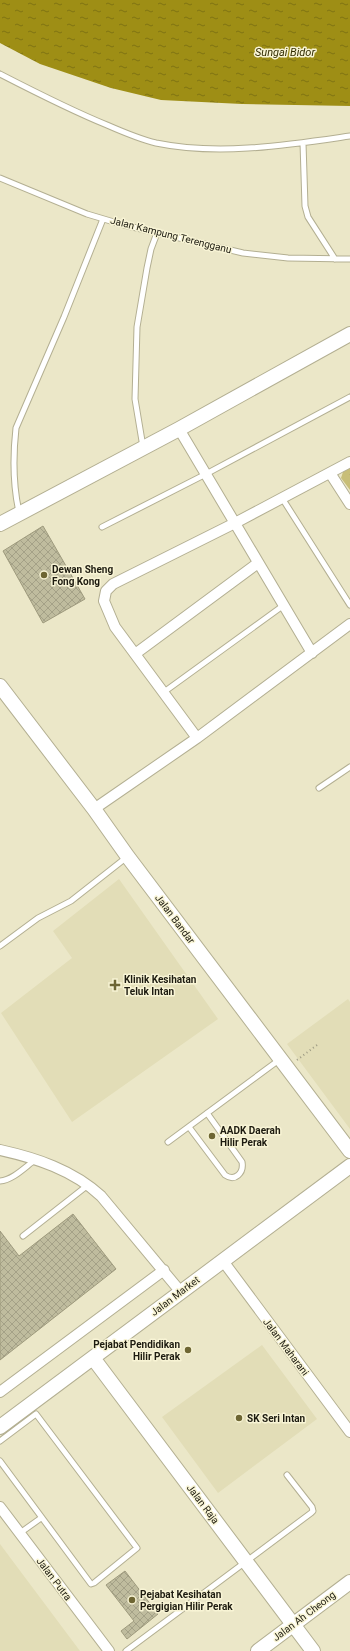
<svg xmlns="http://www.w3.org/2000/svg" width="350" height="1651" viewBox="0 0 350 1651" font-family="Roboto,sans-serif">
<style>
.built{fill:#e2ddb7}
.grass{fill:url(#grass-tufts)}
.water{fill:url(#water-ripples)}
.building{fill:url(#building-cross-hatch);stroke:#9e9a7d}
.lines{fill:none;stroke-linecap:round;stroke-linejoin:round}
.lane-casing{stroke:#b3af92;stroke-width:7}
.street-casing{stroke:#b3af92;stroke-width:12}
.secondary-casing{stroke:#b3af92;stroke-width:16}
.path{stroke:#9e9b83;stroke-width:2;stroke-dasharray:1 3;stroke-linecap:butt}
.lane{stroke:#fff;stroke-width:5}
.street{stroke:#fff;stroke-width:10}
.secondary{stroke:#fff;stroke-width:14}
.poi-dot{fill:#6e6633;stroke:#f8f4d5;stroke-width:1.5}
.labels{text-anchor:middle;dominant-baseline:central;stroke-width:3;stroke-linejoin:round;paint-order:stroke}
.street-label{font-size:10px;fill:#1d1b10;stroke:#f8f4d5}
.poi-label{font-size:10px;font-weight:bold;fill:#1d1b10;stroke:#f8f4d5;text-anchor:start}
.water-label{font-size:11px;font-style:italic;fill:#322c00;stroke:#f8f4d5}
</style>
<defs>
<pattern id="grass-tufts" width="24" height="20" patternUnits="userSpaceOnUse"><rect width="24" height="20" fill="#c8be78"/><path d="M3 7l-1-3M5 7V3M7 7l1-3M15 17l-1-3M17 17v-4M19 17l1-3" fill="none" stroke="#aba367"/></pattern>
<pattern id="water-ripples" width="26" height="14" patternUnits="userSpaceOnUse"><rect width="26" height="14" fill="#9e8e15"/><path d="M2 4q2-2 4 0t4 0M15 11q2-2 4 0t4 0" fill="none" stroke="#807312"/></pattern>
<pattern id="building-cross-hatch" width="8" height="8" patternUnits="userSpaceOnUse"><rect width="8" height="8" fill="#bfbc9e"/><path d="M0 0l8 8M0 8l8-8" fill="none" stroke="#a4a187"/></pattern>
</defs>
<rect width="100%" height="100%" fill="#ebe7c8"/>
<path class="built" d="M119,879L218,1019L72,1122L1,1013L72,958L53,931Z
M348,999L350,1002V1129L287,1044Z
M262,1345L317,1419L218,1493L162,1417Z
M0,1544L80,1651H0Z"/>
<path class="grass" d="M350,468V490L341,478L343,472Z"/>
<path class="water" d="M0,0H350V106L242,104L161,100L111,88L40,64L0,43Z"/>
<path class="building" d="M43,526L85,599L43,623L3,551Z
M73,1214L116,1269L0,1360V1231L19,1256Z
M125,1571L158,1614L127,1639L121,1631L134,1621L106,1585Z"/>
<g class="lines">
<defs>
<path id="lane" d="M0,74C35,92 70,110 107,125C123,132 139,139 156,143C219,156 287,145 350,136
M303,143L305,206L308,217L335,259
M0,178L87,214L124,225L243,253L288,258L350,259
M143,447L135,399L137,327L147,268L151,249L157,233
M282,498L350,605
M19,512C13,485 13,455 16,428L64,317L103,219
M102,527L206,474L350,397
M164,692L284,605
M319,788L350,767
M0,946L38,918L71,901L127,857
M189,1127L225,1175C235,1182 244,1173 242,1162L207,1113
M168,1142L279,1060
M0,1181C13,1180 25,1167 35,1160
M23,1236L88,1185
M0,1441L36,1414L137,1548L94,1583L91,1584L0,1461
M20,1533L41,1518
M126,1651L311,1513L313,1511L312,1507L287,1475"/>
<path id="street" d="M179,429L312,653
M330,473L350,504
M135,654L258,563
M197,738L115,627L104,601L106,591L113,584L235,523L350,462
M94,809L197,738L350,624
M0,1150C36,1158 73,1170 101,1196L180,1291
M223,1261L350,1432
M0,1392L164,1270
M0,1507L109,1651"/>
<path id="secondary" d="M0,524L179,429L350,334
M0,686L94,809L128,857L350,1151
M93,1358L313,1651
M0,1427L350,1166
M258,1651L350,1582"/>
</defs>
<use href="#lane" class="lane-casing"/>
<use href="#street" class="street-casing"/>
<use href="#secondary" class="secondary-casing"/>
<path class="path" d="M297,1060L317,1045"/>
<use href="#lane" class="lane"/>
<use href="#street" class="street"/>
<use href="#secondary" class="secondary"/>
</g>
<g class="poi-dot">
<circle cx="44" cy="575" r="4"/>
<path d="M113 979h4v4h4v4h-4v4h-4v-4h-4v-4h4z"/>
<circle cx="212" cy="1136" r="4"/>
<circle cx="188" cy="1350" r="4"/>
<circle cx="239" cy="1418" r="4"/>
<circle cx="132" cy="1600" r="4"/>
</g>
<g class="labels">
<g class="street-label">
<text transform="translate(171 235) rotate(14)">Jalan Kampung Terengganu</text>
<text transform="translate(175 919) rotate(53)">Jalan Bandar</text>
<text transform="translate(175 1296) rotate(-37)">Jalan Market</text>
<text transform="translate(286 1347) rotate(53)">Jalan Maharani</text>
<text transform="translate(203 1504) rotate(53)">Jalan Raja</text>
<text transform="translate(54 1579) rotate(53)">Jalan Putra</text>
<text transform="translate(304 1616) rotate(-37)">Jalan Ah Cheong</text>
</g>
<g class="poi-label">
<text x="52" y="569">Dewan Sheng<tspan x="52" dy="12">Fong Kong</tspan></text>
<text x="124" y="979">Klinik Kesihatan<tspan x="124" dy="12">Teluk Intan</tspan></text>
<text x="220" y="1130">AADK Daerah<tspan x="220" dy="12">Hilir Perak</tspan></text>
<text x="180" y="1344" text-anchor="end">Pejabat Pendidikan<tspan x="180" dy="12">Hilir Perak</tspan></text>
<text x="247" y="1418">SK Seri Intan</text>
<text x="140" y="1594">Pejabat Kesihatan<tspan x="140" dy="12">Pergigian Hilir Perak</tspan></text>
</g>
<g class="water-label">
<text x="285" y="52">Sungai Bidor</text>
</g>
</g>
</svg>
